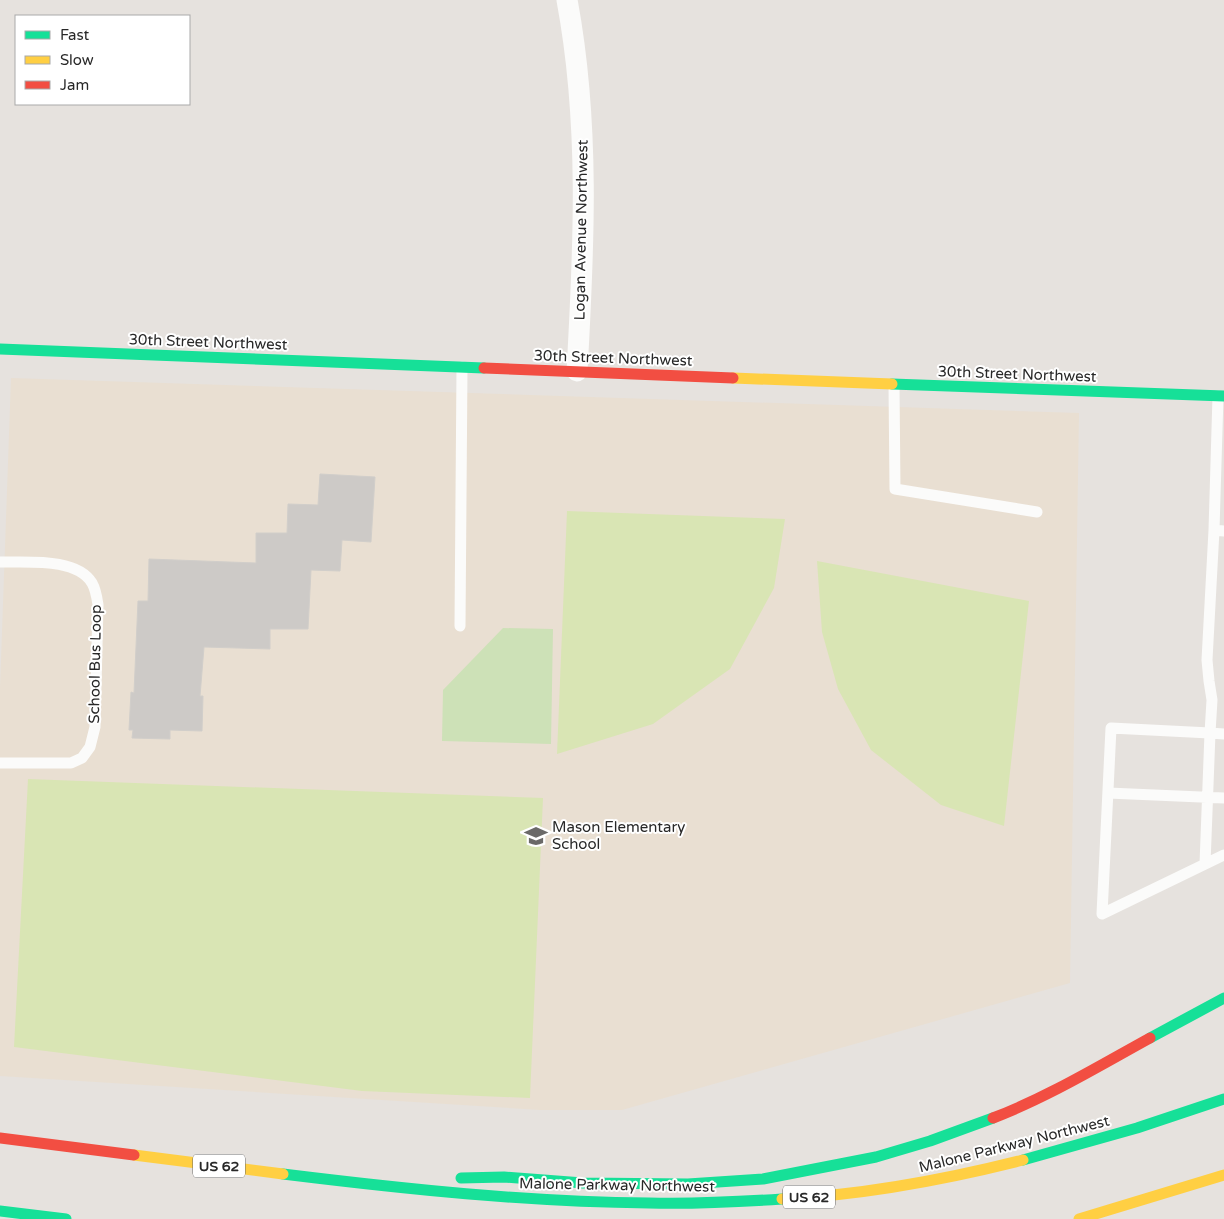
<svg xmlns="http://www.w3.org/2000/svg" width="1224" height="1219" viewBox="0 0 1224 1219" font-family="'Varela Round',sans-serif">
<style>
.education{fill:#e9dfd2}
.green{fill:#cde1b7}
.pitch{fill:#d9e5b4}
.building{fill:#cdcac7;stroke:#d1ceca}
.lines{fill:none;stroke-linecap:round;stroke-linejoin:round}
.lane{stroke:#fbfbfa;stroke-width:11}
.street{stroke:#fbfbfa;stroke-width:21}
.fast{stroke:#16e098;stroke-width:11}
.slow{stroke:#ffcf43;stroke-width:11}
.jam{stroke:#f24e42;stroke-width:11}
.labels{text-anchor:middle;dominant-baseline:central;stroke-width:4;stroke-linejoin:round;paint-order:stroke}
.shield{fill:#fff;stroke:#686868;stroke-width:1}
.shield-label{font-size:14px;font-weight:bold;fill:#282828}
.street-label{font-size:15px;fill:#282828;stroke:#fff}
.poi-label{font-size:15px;fill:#282828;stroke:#fff;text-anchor:start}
</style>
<rect width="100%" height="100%" fill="#e6e2de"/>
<path class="education" d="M11,378L1079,413L1070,983L622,1110H540L0,1076V688Z"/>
<path class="green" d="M503,628L553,629L551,744L442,741L443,690Z"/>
<path class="pitch" d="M567,511L785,519L774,588L730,669L653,724L557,754Z
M817,561L1029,601L1004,826L941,805L871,750L838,689L822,632Z
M28,779L543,798L530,1098L362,1091L14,1047Z"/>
<path class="building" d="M320,474L375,477L371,542L342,540L340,571L311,570L308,629H270V649L204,647L200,696H203L202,731L170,730V739L132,738L133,730H129L131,692L134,693L138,601H148L149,559L256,563V533H287L288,504L318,505Z"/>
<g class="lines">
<path class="lane" d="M894,385L895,489L1037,512
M1218,396L1214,530L1224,531
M1214,530L1207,660L1209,681L1212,700L1210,733L1224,734
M0,562C26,563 76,557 92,583C96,590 97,598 98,605L95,727L90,747L82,758L71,763H0
M460,626L462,367
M1108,793L1224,798
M1205,864L1210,733L1111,728L1102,914L1224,855"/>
<path class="street" d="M567,0C590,123 584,247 577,371"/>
<path class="fast" d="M0,349L484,368
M892,384L1224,396
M1150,1038L1224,998
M1023,1160L1137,1128L1224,1099
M283,1174C405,1189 527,1202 649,1203C693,1204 737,1202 782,1199
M461,1178L504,1177L583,1183L688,1184L763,1179L876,1157L930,1141L993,1118
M0,1211L66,1219"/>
<path class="slow" d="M733,378L892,384
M134,1155L283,1174
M782,1199C863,1195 944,1180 1023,1160
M1079,1219L1224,1175"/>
<path class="jam" d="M484,368L733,378
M993,1118C1048,1097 1099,1066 1150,1038
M0,1138L134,1155"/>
</g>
<defs>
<symbol id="school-bare" viewBox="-9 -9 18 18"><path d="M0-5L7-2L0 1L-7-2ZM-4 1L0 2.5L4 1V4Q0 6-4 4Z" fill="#6a6968" stroke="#fff" stroke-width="2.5" paint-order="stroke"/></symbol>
</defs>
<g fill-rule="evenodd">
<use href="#school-bare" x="520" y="820" width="32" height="32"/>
</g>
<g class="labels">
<g class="shield">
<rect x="193" y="1154.5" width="52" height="23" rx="4"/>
<rect x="783" y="1185.5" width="52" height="23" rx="4"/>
</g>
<g class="shield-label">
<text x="219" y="1166">US 62</text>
<text x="809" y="1197">US 62</text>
</g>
<g class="street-label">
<text transform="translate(581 230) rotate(-89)">Logan Avenue Northwest</text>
<text transform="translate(208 342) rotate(2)">30th Street Northwest</text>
<text transform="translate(613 358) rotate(2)">30th Street Northwest</text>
<text transform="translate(1017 374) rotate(2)">30th Street Northwest</text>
<text transform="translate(95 664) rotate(-89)">School Bus Loop</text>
<text transform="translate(1014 1144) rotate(-14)">Malone Parkway Northwest</text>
<text transform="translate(617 1185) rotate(1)">Malone Parkway Northwest</text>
</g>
<g class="poi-label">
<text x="552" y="827">Mason Elementary<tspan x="552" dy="17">School</tspan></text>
</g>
</g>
<rect x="15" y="15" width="175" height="90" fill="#ffffff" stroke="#a9a9a9"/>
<rect x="25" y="31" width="25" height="8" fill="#16e098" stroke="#a9a9a9"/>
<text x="60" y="40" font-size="15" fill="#282828">Fast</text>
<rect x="25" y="56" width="25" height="8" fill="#ffcf43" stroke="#a9a9a9"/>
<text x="60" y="65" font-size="15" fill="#282828">Slow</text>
<rect x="25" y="81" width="25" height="8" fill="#f24e42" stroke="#a9a9a9"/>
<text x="60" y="90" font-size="15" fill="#282828">Jam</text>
</svg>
